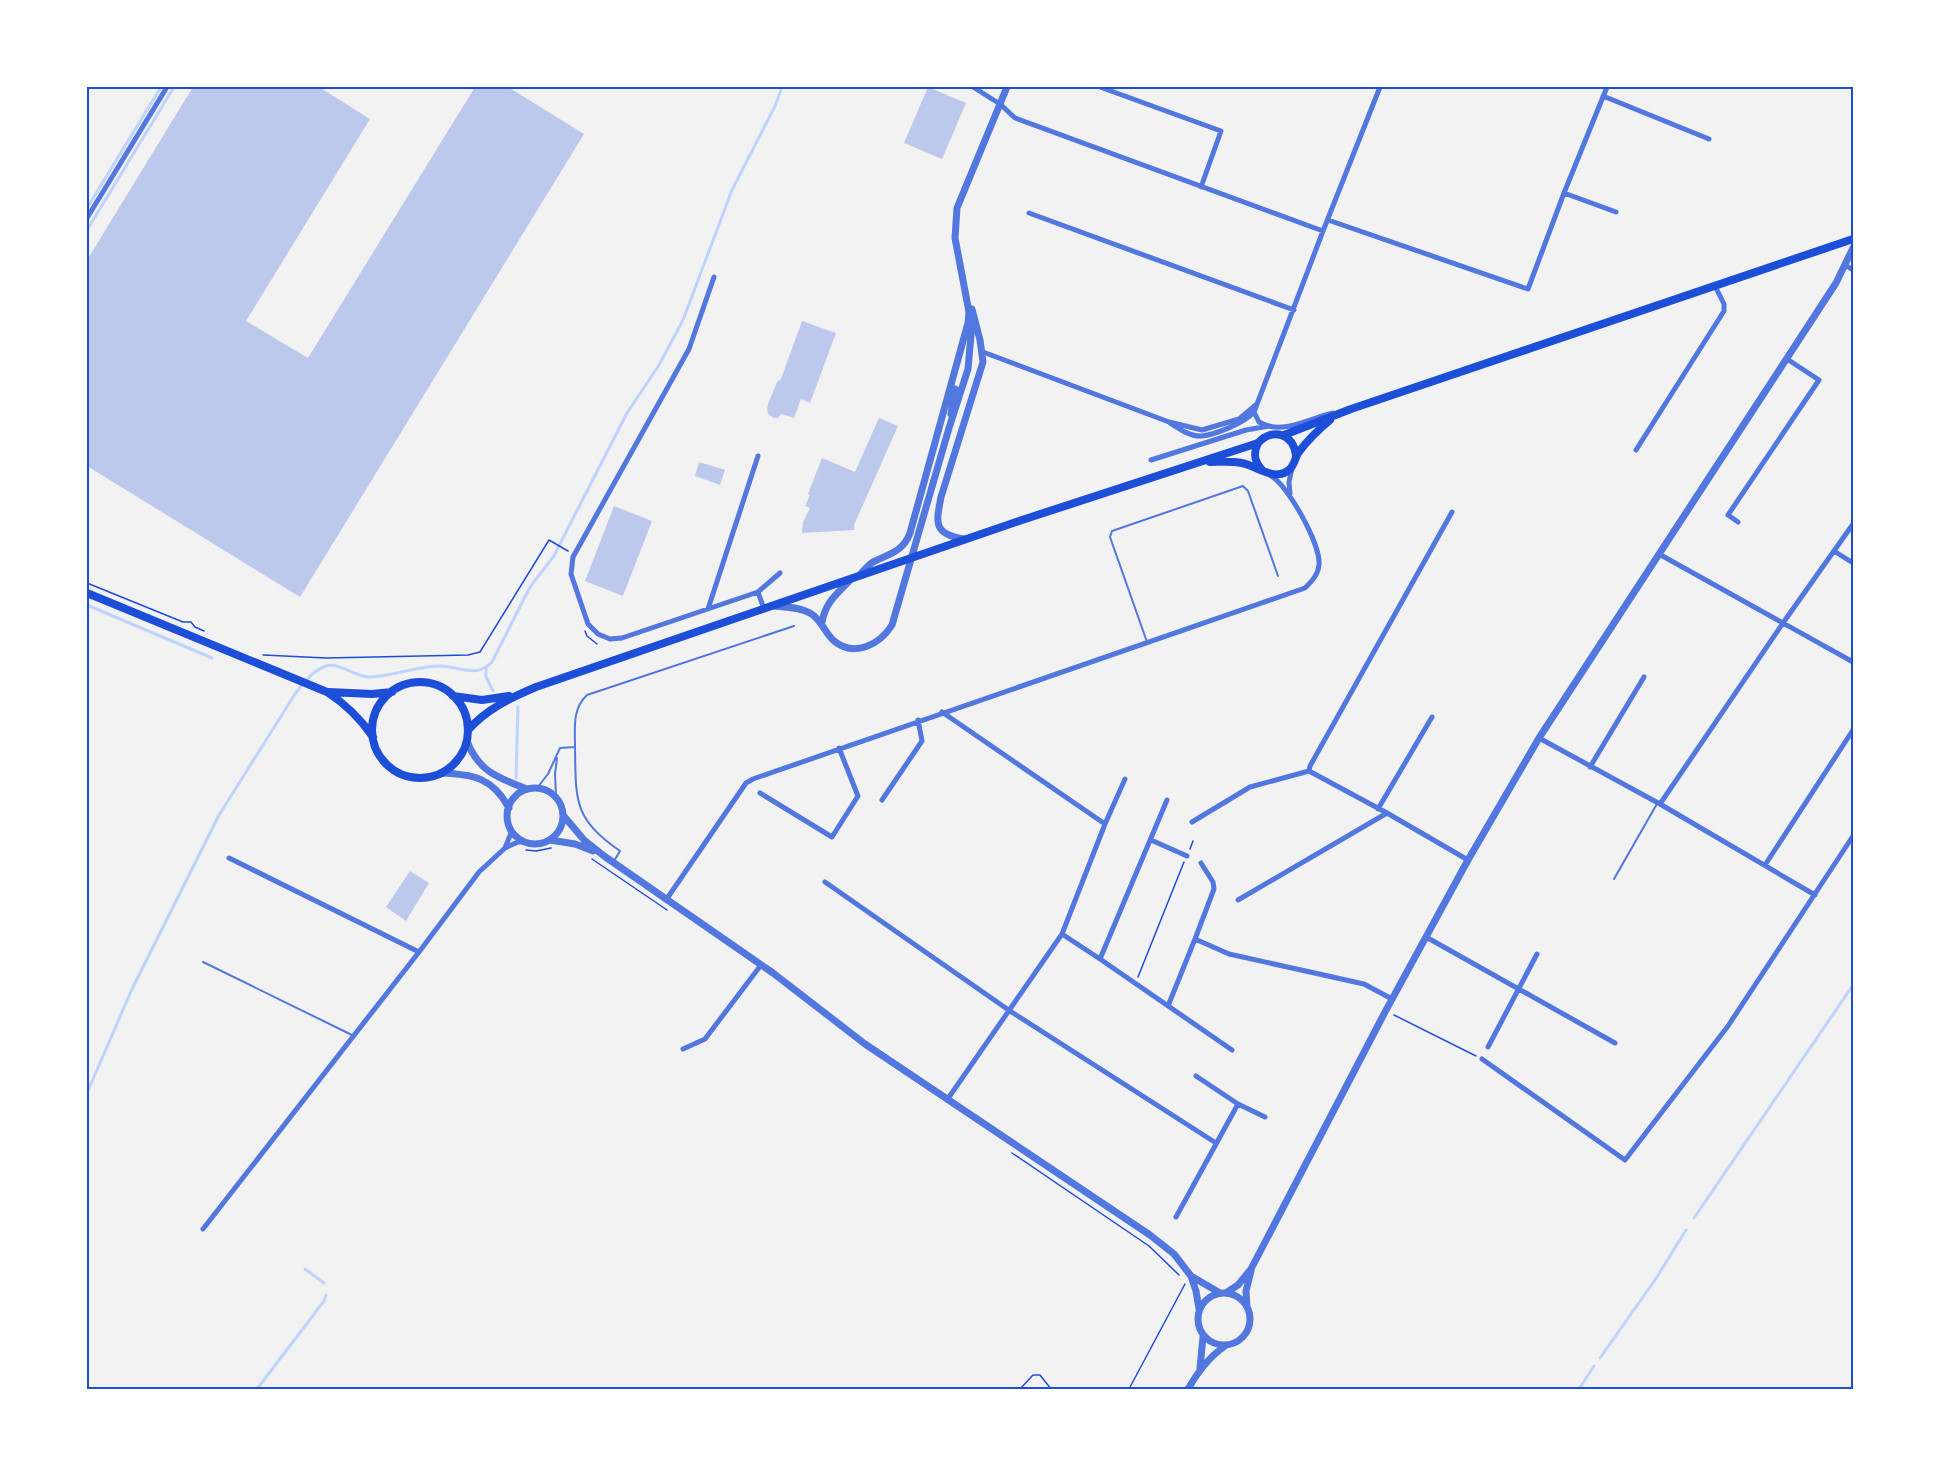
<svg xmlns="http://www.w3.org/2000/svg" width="1940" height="1476" viewBox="0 0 1940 1476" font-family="Rubik,sans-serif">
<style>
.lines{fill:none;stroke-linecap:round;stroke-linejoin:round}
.stream{stroke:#bfd3fe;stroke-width:3}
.building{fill:#bdc9ec}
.path{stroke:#1d4ed8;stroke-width:1.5}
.service{stroke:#5277de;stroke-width:2}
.minor{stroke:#5277de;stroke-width:5}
.tertiary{stroke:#5277de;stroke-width:7}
.primary{stroke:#1d4ed8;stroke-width:8}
.neatline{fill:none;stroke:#1d4ed8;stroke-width:2}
</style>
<rect width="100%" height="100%" fill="#f2f2f2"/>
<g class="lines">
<path class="stream" d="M87,208L161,87
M87,230L174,87
M87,605L212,658
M486,669V677L493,691
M516,778L518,707
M87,1093L132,989L219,815L295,694C303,684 313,670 326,666C340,662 356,678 371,677C394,676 416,666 440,666C460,666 475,679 492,662L530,587L554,556L562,540L627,413L659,365L683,320L732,190L775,106L782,87
M1694,1218L1853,985
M305,1269L324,1283
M1600,1358L1655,1280L1686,1230
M257,1389L324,1301L326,1295
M1579,1389L1594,1366"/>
</g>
<path class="building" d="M193,87H319L370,119L246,321L308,358L475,87H508L584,134L300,597L87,466V260Z
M928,87L966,103L942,159L904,143Z
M802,321L836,333L810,403L801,399L794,418L781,414L778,418H774L769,415L767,410L768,404L777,382L781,379Z
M879,418L898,426L854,525V530L802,533L803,522L810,508L805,506L810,495L808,494L822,458L855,472Z
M699,462L725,470L720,485L695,476Z
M614,506L652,521L623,596L585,581Z
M410,871L429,883L406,921L386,907Z"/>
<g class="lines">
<path class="path" d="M87,583L183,622H191L195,627L204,631
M585,631L587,636L597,644
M263,655L326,658L468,655L480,652L549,540L568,551
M1190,849L1193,841
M526,850L536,851L551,848
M592,859L667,910
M1138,977L1184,862
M1394,1015L1476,1056
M1012,1153L1149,1246L1179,1275
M1020,1389L1033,1375H1040L1051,1389
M1129,1389L1185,1284"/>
<path class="service" d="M1147,642L1110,537L1112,531L1243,486L1248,491L1278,576
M575,747C576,801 573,818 620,851L614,861
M537,788L548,774L560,748L575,747C575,728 572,709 587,695L794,626
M556,796L555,774L557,758
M1614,879L1658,802
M203,962L354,1036"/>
<path class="minor" d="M973,87L1000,104L1015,118L1323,231L1380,87
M1100,87L1221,131L1201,187
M1603,96L1709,139
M1564,193L1616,212
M1029,213L1294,310
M87,218L167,87
M1328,220L1528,289L1564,193L1607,87
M1845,265L1853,270
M714,277L689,349L573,557L571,574L588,624L598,634L610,639L622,638L758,592L780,573
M983,352L1169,422L1202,430L1239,419L1257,404
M1254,412L1259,422C1282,436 1309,418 1333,413
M1170,423C1179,429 1191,437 1202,436C1217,434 1244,423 1254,412L1323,231
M1636,450L1724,311V304L1715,286
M1151,460L1246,430L1269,426
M1290,494L1289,482L1292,468
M1738,522L1728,515L1819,380L1787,359
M1834,551L1853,563
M1659,554L1853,662
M758,592L764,609
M708,609L758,456
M942,712L1105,824
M1539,738L1660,804L1783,623L1853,524
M1590,767L1644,677
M760,793L832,837L858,796L839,748
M882,800L922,741L918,720
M1660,804L1815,895
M1378,809L1432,717
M1387,813L1468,860
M1192,822L1250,787L1309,771
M1151,840L1187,856
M505,848L511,833L510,827
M229,858L419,952
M1201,863L1213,882L1214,889L1195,939L1229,954L1364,984L1392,999
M1765,865L1853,730
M825,882L1010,1011L1216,1143
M666,900L746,783L753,779L1305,588C1312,581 1318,575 1319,565C1321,545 1288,485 1271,476
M1238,900L1387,813L1309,771L1310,766L1452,512
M1062,934L1100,959L1167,800
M1426,937L1615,1043
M1100,959L1232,1050
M1168,1006L1195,939
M1488,1047L1537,954
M683,1049L705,1039L761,965
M1482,1059L1625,1160L1728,1026L1853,836
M947,1100L1062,934L1105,824L1125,779
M1238,1104L1265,1117
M1176,1217L1238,1104L1196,1076
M203,1229L419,952L479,872L505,848L518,842H526"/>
<path class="tertiary" d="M951,414L955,389
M964,539C933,534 936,523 941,497L983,362L980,340L972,309
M859,576C863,571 868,565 873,562C889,554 903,552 910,533L968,323L969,312L955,238L957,208L1007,87
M774,606C786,607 800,607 810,613C822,620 824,632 834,641C855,658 880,644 892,625L949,428L968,369L972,324
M822,622C826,601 837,594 851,579
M467,741C478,771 498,778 527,789
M441,773C473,774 493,778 509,808
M507 816a28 28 0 1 1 56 0a28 28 0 1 1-56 0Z
M563,815L584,840L604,856L773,973L865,1044L1150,1235L1174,1254L1191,1276L1220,1293
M550,840L575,844L593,851
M1191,1276L1196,1291L1199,1309
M1198 1319a26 26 0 1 1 52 0a26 26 0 1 1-52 0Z
M1226,1293L1238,1285L1251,1269L1385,1012L1468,860L1539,738L1836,283L1853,248
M1247,1307L1246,1291L1251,1271
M1200,1368L1203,1337
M1188,1389C1198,1372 1208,1358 1225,1346"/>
<path class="primary" d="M1284,435L1351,409L1853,239
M1258,443C1253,453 1254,461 1262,470
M1210,462C1221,462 1231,461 1242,463C1258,466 1275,483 1290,469C1294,465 1295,459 1298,453C1307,441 1318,430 1330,420
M87,593L327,692C347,705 360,718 373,737
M372 730a48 48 0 1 1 96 0a48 48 0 1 1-96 0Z
M328,692L372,694L392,692
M453,696L482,700L509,696
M468,730C487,709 510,698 536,687L1019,521L1258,443C1273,427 1294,434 1296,456"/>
</g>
<rect width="1940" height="1476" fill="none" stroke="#ffffff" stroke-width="177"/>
<rect x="88" y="88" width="1764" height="1300" class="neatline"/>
</svg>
